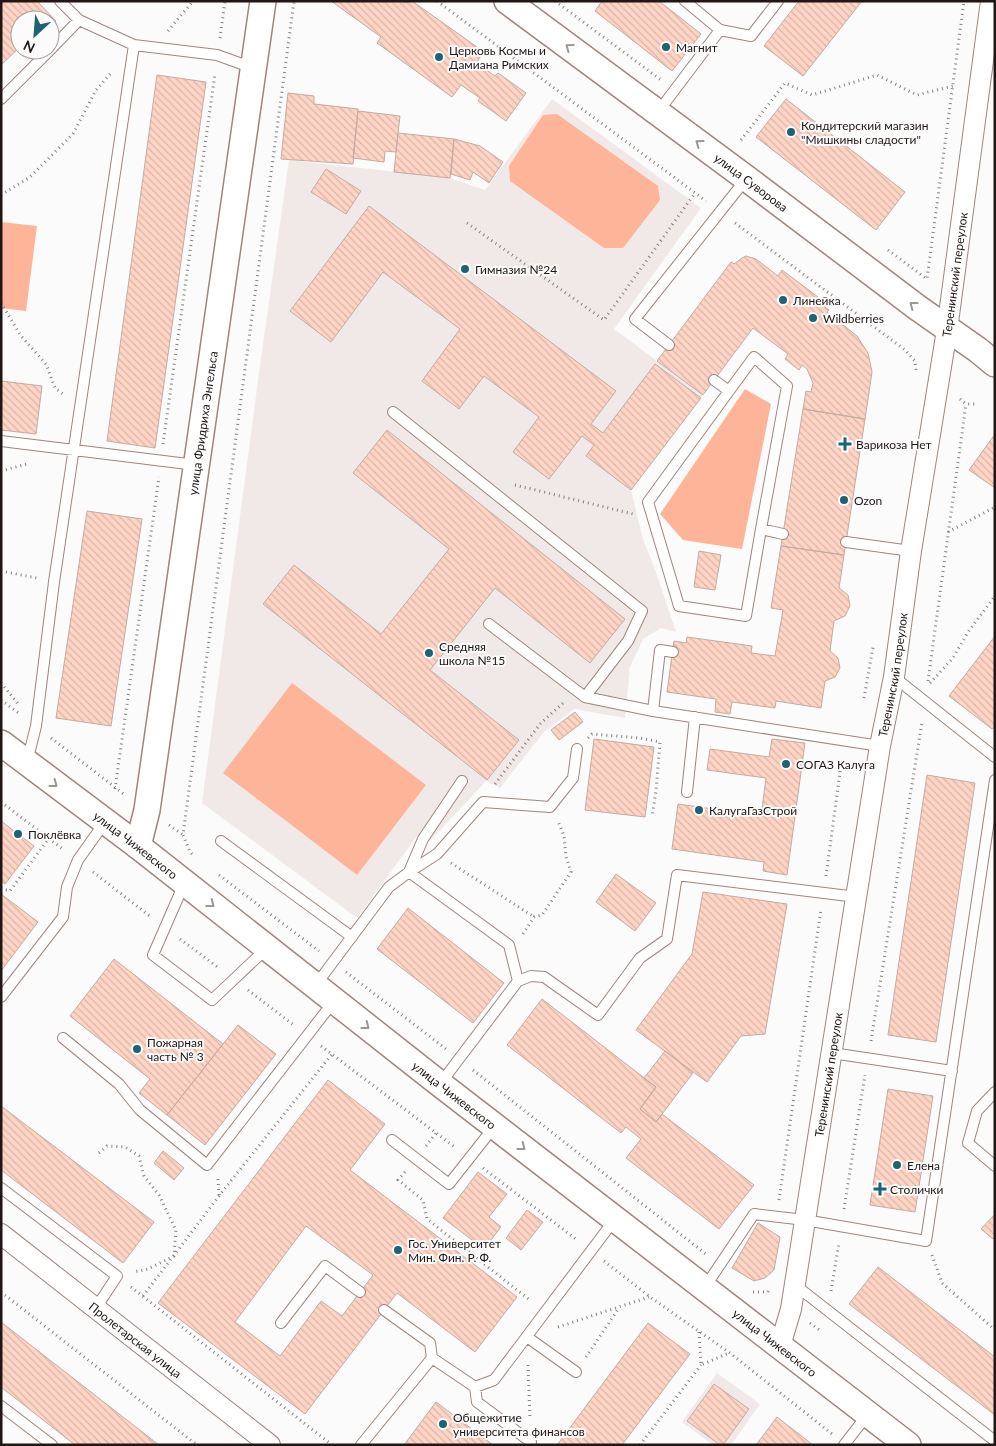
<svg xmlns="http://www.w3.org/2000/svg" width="996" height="1446" viewBox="0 0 996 1446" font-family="Lato,sans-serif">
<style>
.built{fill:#f1e9e7}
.green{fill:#feb499}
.building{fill:url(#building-back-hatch);stroke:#c5aba2;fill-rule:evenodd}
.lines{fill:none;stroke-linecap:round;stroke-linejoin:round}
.service-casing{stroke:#9e867d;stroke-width:12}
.minor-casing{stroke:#9e867d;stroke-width:22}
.tertiary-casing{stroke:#9e867d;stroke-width:28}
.path{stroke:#85817f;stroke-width:3;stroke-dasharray:1 4;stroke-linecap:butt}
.service{stroke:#fff;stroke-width:10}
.minor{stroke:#fff;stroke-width:20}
.tertiary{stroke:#fff;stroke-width:25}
.oneway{stroke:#9b9795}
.poi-dot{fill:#1c6373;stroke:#fbfbfb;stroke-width:2}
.labels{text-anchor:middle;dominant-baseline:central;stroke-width:4;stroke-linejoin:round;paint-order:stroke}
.poi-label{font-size:12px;fill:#201714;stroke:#fbfbfb;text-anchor:start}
.street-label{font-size:12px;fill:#201714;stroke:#fbfbfb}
</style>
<defs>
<pattern id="building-back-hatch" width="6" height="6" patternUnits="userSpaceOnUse" patternTransform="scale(1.25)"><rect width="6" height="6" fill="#fed4c5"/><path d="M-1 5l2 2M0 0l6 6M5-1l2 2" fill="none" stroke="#d9b5a8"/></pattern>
</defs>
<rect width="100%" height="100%" fill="#fbfbfb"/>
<path class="built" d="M552,99L701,208L614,329L703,395L631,490L643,539L656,572L676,632L661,628L643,639L630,667L625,718L574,709L544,732L500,788L486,781L429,842L417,836L357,918L202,803L259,373L289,160L450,178L485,190Z
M717,1373L760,1404L731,1445H713L682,1422Z"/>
<path class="green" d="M557,114L658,186L660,200L623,248H604L510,181L509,166L543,115Z
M1,222L37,226L26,311L1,308Z
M745,389L771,404L742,549L683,540L660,514Z
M292,683L426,785L357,875L223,773Z"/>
<path class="building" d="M1,1H37L56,21L50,27V20H20V47L1,65Z
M331,1H402L404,3L412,1L484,52L476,63L495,76L498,73L526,93L506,121L478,101L480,98L461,85L452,97L377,43L381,37Z
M602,1H659L701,34L672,71L595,11Z
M799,1H862L803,76L764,46Z
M157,75L206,82L155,448L107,441Z
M288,93L314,96V104L358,109L353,164L281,159Z
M786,99L905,192L876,230L756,137Z
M358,111L400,116L396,152L385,151L384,162L353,158Z
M398,133L454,139L450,178L394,172Z
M454,139L480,146L503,162L489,183L473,172L470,180L451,174Z
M326,169L361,191L346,214L311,192Z
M369,206L616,391L591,424L603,433L655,364L701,398L631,490L586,456L594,445L582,436L549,479L513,452L539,417L484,376L459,409L422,381L460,329L383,272L331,342L290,311Z
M746,256L756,259L778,276L782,270L818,297L816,300L829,310L827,312L857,336L868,353L872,372L865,419L803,409L806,391L811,392L813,383L807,369L802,365L799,370L785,359L788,354L753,328L703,395L657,361L731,262L734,264L742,258Z
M1,381L42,386L36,434L1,430Z
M803,409L865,419L844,555L781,546Z
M387,430L625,619L590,663L495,588L430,670L519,740L487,780L263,604L294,565L381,634L449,549L353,473Z
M995,434V488L969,470Z
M87,511L142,519L111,726L56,718Z
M781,546L844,555L839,588L848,595L850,606L845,616L834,621L830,651L838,658L840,668L835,677L825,681L821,708L776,701L775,708L732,702L730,714L715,712L716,699L667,692L674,641L686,643L687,637L752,646L751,653L775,656L783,610L771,608Z
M699,551L721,555L715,590L694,587Z
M995,636V726L992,729L949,696Z
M575,712L583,722L559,740L551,730Z
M594,739L654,747L645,817L585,810Z
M772,739L805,743L787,875L763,871L764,862L672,849L678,804L761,816L766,778L707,770L710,749L769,757Z
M927,775L975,783L936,1042L888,1035Z
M1,821L34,846L5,884L1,881Z
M616,874L656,903L635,931L596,902Z
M703,892L787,904L765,1034L741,1036L707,1082L636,1030L692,954Z
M1,894L38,922L1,971Z
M408,908L504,983L473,1023L377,949Z
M114,959L223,1044L167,1115L139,1093L150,1079L70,1016Z
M542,999L656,1087L640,1109L656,1122L662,1114L754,1185L719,1229L626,1158L641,1139L626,1127L621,1133L507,1045Z
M238,1025L276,1054L205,1145L167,1115Z
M665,1051L693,1073L656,1122L640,1109L656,1087L644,1078Z
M328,1080L385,1124L350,1170L517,1297L475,1352L397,1293L305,1414L158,1303ZM306,1226L373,1275L342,1316L321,1301L280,1356L235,1322Z
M888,1089L933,1096L915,1212L870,1205Z
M1,1106L154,1222L123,1263L1,1170Z
M163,1151L184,1168L174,1180L154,1163Z
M478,1172L507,1194L489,1217L501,1227L484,1249L443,1218Z
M527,1210L543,1222L521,1250L506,1238Z
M995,1214V1237L993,1239L981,1229Z
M758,1223L780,1237L774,1270L765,1278L754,1281L732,1268Z
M878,1267L995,1357V1415L849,1304Z
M1,1322L159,1445H75L1,1387Z
M648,1323L690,1354L622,1445H557Z
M714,1384L749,1409L723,1445H720L687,1421Z
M436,1402L493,1445H404Z
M777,1417L813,1445H756Z"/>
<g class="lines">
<defs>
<path id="service" d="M60,1L79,20
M720,30L751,36L778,1
M50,50L79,20L134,45L217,55L253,68
M1,99L50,50
M658,112L720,30L685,1
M669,345L635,319L746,179
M714,380L729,391L754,357L787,386L761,529L783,534
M729,391L648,502L679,606L746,616L761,529
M393,412L642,611L628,641L585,697
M1,441L196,465
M846,542L911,551
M489,624L585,697L653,711
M673,652L660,650L653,711L880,746
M894,677L995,757
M27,762L36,726L54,582L134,45
M462,781L423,839L409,872L437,854L483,802L550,807L573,778L577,749
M687,792L695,717
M221,841L352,937
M184,884L153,955L212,1000L267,948
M315,986L389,887L409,872L509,945L518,981
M1,997L63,917L67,887L78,860L105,822
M63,1038L119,1084L140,1110L207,1165L334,1001
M832,1053L952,1071
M440,1084L518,981L531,976L544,977L598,1015L640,958L667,939L677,875L857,897
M995,1092L977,1111L968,1143L995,1166
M392,1140L449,1184L494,1127
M1,1188L117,1276L96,1308
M795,1285L995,1441
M705,1287L754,1214L805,1220L926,1241L995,780
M281,1323L325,1266L360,1292
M527,1337L576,1372
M432,1358L475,1387L494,1380L615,1219
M475,1387L477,1402L531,1442
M1,1406L52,1445
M361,1445L432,1358L430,1343L384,1310
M844,1445L868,1414"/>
<g id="minor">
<path id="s1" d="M1,1234L270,1445"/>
<path id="s2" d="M780,1346L791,1309L880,746L894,677L911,551L947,330L991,1"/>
</g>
<g id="tertiary">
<path id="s3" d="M507,1L746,178L918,308L978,350L995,364"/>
<path id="s4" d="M1,743L138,846L440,1084L908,1445"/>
<path id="s5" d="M138,846L147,810L263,1"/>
</g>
</defs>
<use href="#service" class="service-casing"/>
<use href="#minor" class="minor-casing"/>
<use href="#tertiary" class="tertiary-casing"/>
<path class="path" d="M437,1L706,201
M555,1L661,80
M168,31L193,1
M220,38L225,1
M741,140L785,83L812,95L877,75L917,95L953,86
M1,195L30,177L73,134L96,90L111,73
M467,223L604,320L695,193
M735,223L905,350L915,361L916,370
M888,250L927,279L964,1
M1,303L21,336L46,364L55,388L63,394
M960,399L966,404H977
M163,444L215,74
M1,471L27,464
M515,485L633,514
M948,532L995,507
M1,571L37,578
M928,681L966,404
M1,683L20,706
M930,683L953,658L968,632L995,596
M864,698L873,647
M1,700L20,714
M51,738L125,795
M588,738L592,734L640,738L660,742L656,791L652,817
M495,784L540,724L563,703
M115,789L159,477
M1,802L64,850
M169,825L183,835
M192,854L190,852L183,835L294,1
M451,863L534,917
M93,872L151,917
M219,875L319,951
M826,876L842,758
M1,889L10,891L49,838
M523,934L534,917L542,915L571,872L566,857L564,836L558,821
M180,939L219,968
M346,972L446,1049
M248,990L295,1026
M871,1041L922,722
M321,1046L456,1148
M473,1070L707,1255
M426,1146L436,1133
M99,1153L107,1146L125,1147L139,1156L144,1176L159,1195L176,1230L174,1256L148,1269L134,1272
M483,1168L577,1240
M405,1172L398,1180L423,1200L427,1219L531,1301
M218,1179L219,1195
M779,1200L821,909
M844,1209L865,1075
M932,1255L942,1283L995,1330
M604,1261L650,1297L730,1353L832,1434
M131,1287L332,1445
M831,1291L839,1243
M1,1292L197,1445
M753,1292H768L770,1289
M143,1296L219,1196L332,1054
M810,1323L821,1331
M558,1327L649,1297
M699,1332L701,1365L729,1353
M586,1357L619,1308
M528,1365L530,1419
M640,1445L701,1365"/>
<use href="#service" class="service"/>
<use href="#minor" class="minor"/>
<use href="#tertiary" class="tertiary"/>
</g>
<defs><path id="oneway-chevron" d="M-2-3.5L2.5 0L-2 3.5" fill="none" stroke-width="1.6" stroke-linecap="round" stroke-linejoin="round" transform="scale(1.25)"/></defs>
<g class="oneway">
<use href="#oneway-chevron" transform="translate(569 47) rotate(-144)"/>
<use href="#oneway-chevron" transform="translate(699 143) rotate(-144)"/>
<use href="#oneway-chevron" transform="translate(913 305) rotate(-143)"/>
<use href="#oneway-chevron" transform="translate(54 784) rotate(37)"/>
<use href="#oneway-chevron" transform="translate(211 904) rotate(38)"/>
<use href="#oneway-chevron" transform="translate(366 1026) rotate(38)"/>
<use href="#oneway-chevron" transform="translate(522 1147) rotate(38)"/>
</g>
<g class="poi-dot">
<circle cx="666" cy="47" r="5"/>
<circle cx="439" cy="57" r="5"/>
<circle cx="791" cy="132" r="5"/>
<circle cx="465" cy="269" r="5"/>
<circle cx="783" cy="300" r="5"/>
<circle cx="813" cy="318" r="5"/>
<path d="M842.5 436.5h5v5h5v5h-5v5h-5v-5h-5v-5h5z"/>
<circle cx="844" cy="500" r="5"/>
<circle cx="429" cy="653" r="5"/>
<circle cx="786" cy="764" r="5"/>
<circle cx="699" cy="810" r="5"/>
<circle cx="18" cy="834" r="5"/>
<circle cx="137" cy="1049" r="5"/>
<circle cx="897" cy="1165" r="5"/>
<path d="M877.5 1181.5h5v5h5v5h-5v5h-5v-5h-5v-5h5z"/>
<circle cx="398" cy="1250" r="5"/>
<circle cx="443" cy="1424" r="5"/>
</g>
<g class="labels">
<g class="poi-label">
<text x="676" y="47">Магнит</text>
<text x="449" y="50">Церковь Космы и<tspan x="449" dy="14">Дамиана Римских</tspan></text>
<text x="801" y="125">Кондитерский магазин<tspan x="801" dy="14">"Мишкины сладости"</tspan></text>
<text x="475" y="269">Гимназия №24</text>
<text x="793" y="300">Линейка</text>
<text x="823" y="318">Wildberries</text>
<text x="856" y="444">Варикоза Нет</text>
<text x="854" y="500">Ozon</text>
<text x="439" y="646">Средняя<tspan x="439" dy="14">школа №15</tspan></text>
<text x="796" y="764">СОГАЗ Калуга</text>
<text x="709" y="810">КалугаГазСтрой</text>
<text x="28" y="834">Поклёвка</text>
<text x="147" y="1042">Пожарная<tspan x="147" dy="14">часть № 3</tspan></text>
<text x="907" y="1165">Елена</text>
<text x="890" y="1189">Столички</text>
<text x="408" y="1243">Гос. Университет<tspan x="408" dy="14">Мин. Фин. Р. Ф.</tspan></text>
<text x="453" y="1417">Общежитие<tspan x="453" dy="14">университета финансов</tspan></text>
</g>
<g class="street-label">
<text stroke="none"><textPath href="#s3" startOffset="304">улица Суворова</textPath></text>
<text stroke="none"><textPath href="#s2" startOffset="1086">Теренинский переулок</textPath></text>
<text stroke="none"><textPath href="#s5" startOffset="428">улица Фридриха Энгельса</textPath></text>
<text stroke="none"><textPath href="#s2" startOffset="681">Теренинский переулок</textPath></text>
<text stroke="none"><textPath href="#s4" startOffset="169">улица Чижевского</textPath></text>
<text stroke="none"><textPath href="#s2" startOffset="276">Теренинский переулок</textPath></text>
<text stroke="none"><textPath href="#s4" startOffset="574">улица Чижевского</textPath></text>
<text stroke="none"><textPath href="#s1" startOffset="171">Пролетарская улица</textPath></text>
<text stroke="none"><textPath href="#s4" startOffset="979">улица Чижевского</textPath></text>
</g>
</g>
<rect width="996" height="1446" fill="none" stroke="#201714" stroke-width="5"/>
<g transform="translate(35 35) rotate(206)"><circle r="24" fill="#fbfbfb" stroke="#a3a09f"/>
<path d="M0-4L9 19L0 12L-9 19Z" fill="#1c6373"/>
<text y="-8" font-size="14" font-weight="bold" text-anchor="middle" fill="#201714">N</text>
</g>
</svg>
